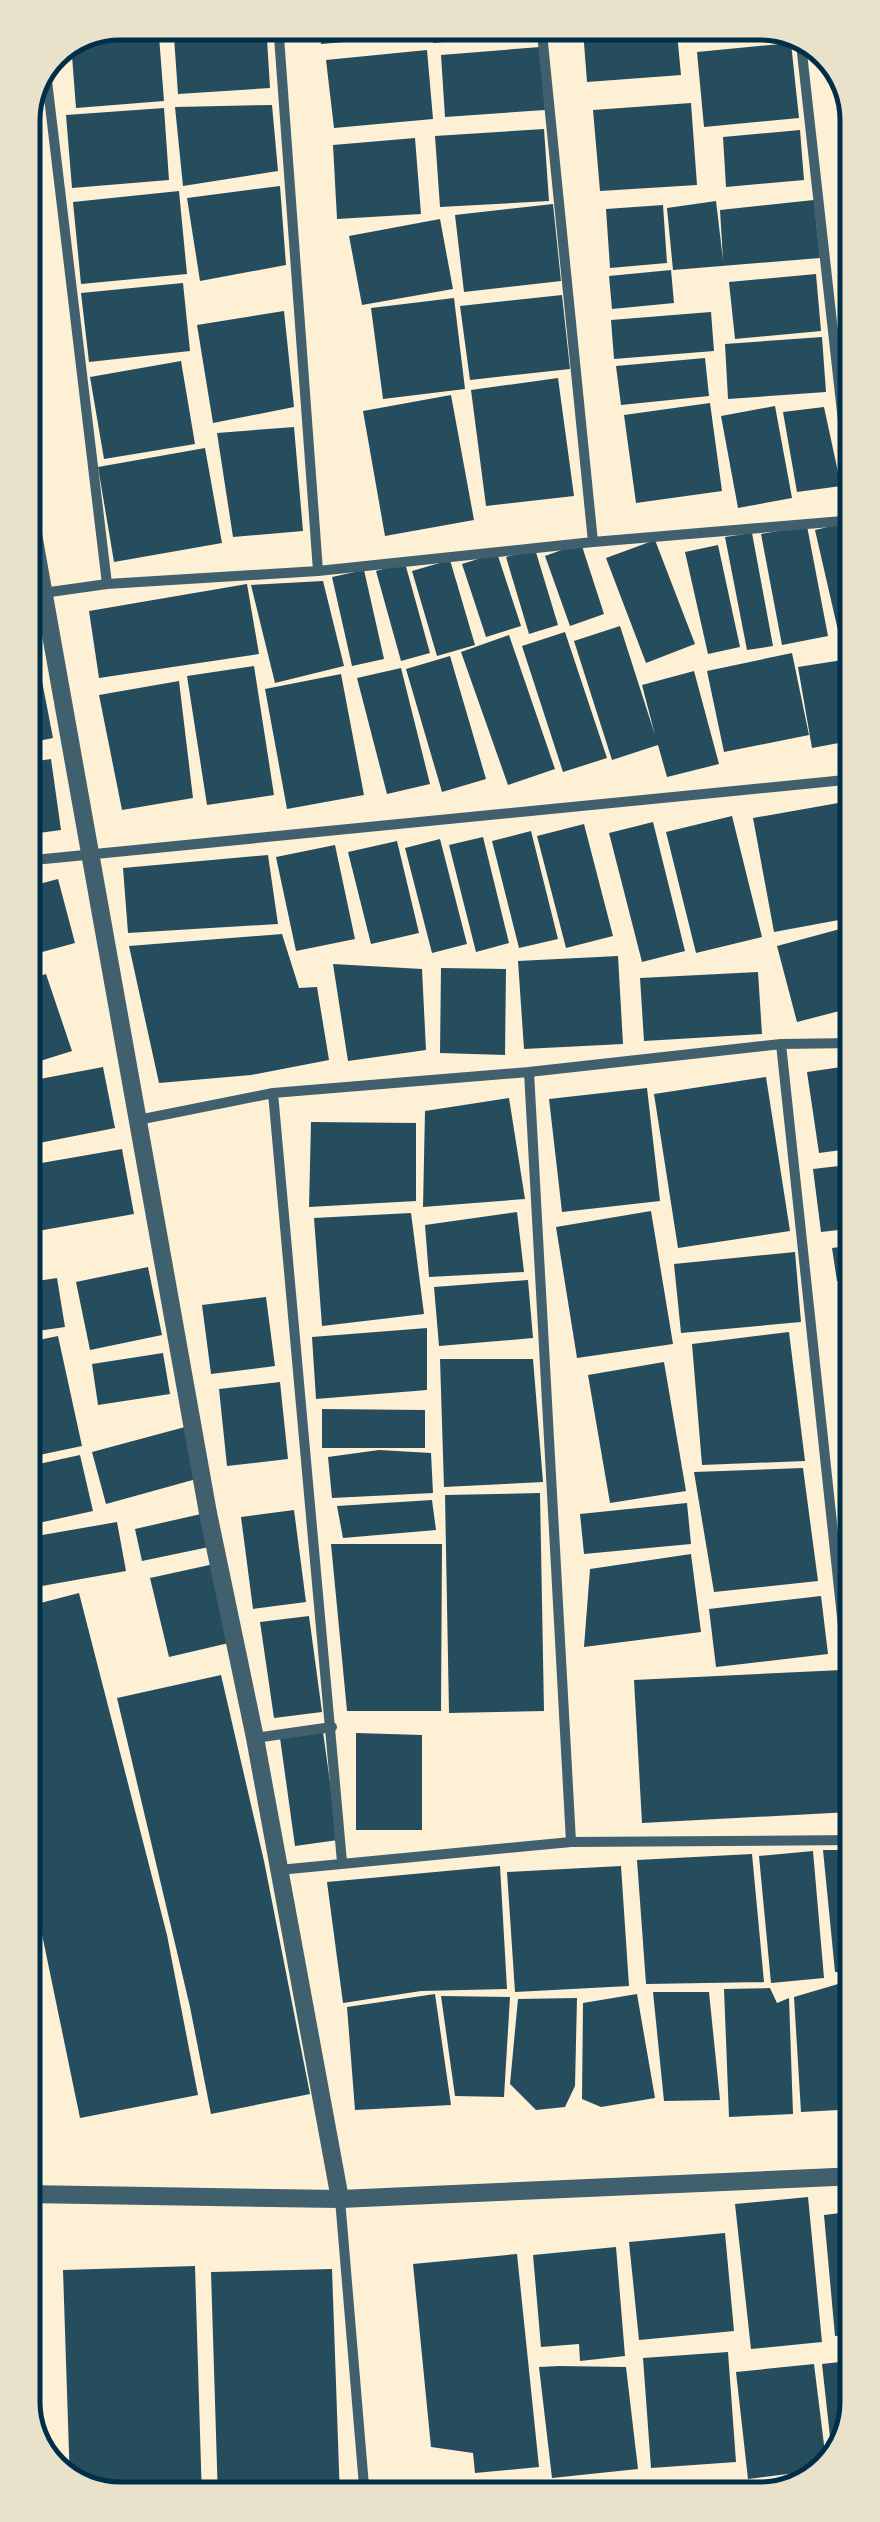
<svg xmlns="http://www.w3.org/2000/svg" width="880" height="2522" viewBox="0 0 880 2522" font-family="Lato,sans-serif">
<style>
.building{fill:#264d5e}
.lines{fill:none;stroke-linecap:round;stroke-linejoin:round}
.minor{stroke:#3f606c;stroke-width:10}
.tertiary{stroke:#3f606c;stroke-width:18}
.rim{fill:none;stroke:#003049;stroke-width:5}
</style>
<rect width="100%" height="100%" fill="#fdf0d5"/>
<path class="building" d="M120,22L158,23L164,101L76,108L71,43Z
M173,23H266L270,88L178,94Z
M319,23H416L417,36L321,44Z
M431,23H525L526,34L433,43Z
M676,23L681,75L587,82L583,30Z
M791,43L799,118L704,127L697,52Z
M540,47L545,110L445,117L441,55Z
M427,50L433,119L334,128L326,60Z
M691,103L697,185L600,191L593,110Z
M272,105L278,171L183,186L175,107Z
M164,108L169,180L72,188L66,115Z
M544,129L549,201L440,207L435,136Z
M800,130L804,180L726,187L723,137Z
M415,138L421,214L337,219L333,145Z
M280,186L286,265L200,281L187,198Z
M179,191L187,274L81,284L73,202Z
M814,200L820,258L673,270L667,208L716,201L723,260L720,210Z
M553,204L561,281L464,292L455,215Z
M663,205L667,263L610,268L606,209Z
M440,219L453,289L362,305L349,236Z
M671,270L674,303L612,309L609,276Z
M816,274L821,331L735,339L729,282Z
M183,283L190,351L89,362L81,293Z
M562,295L570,369L470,380L460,306Z
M454,298L465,389L383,399L371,308Z
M284,311L294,407L213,423L197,325Z
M711,312L714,351L614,359L611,320Z
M822,337L826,392L728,399L725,344Z
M705,358L709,396L621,405L616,366Z
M181,361L195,444L104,459L90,377Z
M558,378L574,496L486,506L471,390Z
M451,395L474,520L385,536L363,411Z
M710,403L722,491L636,503L624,415Z
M775,406L792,498L738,508L721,416Z
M824,407L841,486L797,492L783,412Z
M294,427L303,531L233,537L217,433Z
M205,448L222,543L114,562L98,467Z
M849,522L855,546V645L842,648L815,530Z
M807,526L828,636L782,645L761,534Z
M752,533L773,646L747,650L725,537Z
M655,540L695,644L646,663L606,558Z
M581,543L604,614L570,626L545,556Z
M718,545L740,647L708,654L685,552Z
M535,549L558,625L529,634L506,557Z
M497,553L521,626L486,637L462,564Z
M450,560L475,645L437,656L412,571Z
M405,563L430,653L401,661L376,571Z
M364,570L384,659L352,666L332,577Z
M323,581L344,666L275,683L251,585Z
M247,584L259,654L99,678L89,611Z
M23,618L34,682L42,681L53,738L24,744Z
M620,626L655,735L642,685L694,671L719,764L667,777L658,745L612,760L574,641Z
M565,632L607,758L563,772L522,646Z
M509,635L555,769L508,785L461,652Z
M792,653L809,735L724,752L707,671Z
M450,656L486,779L442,792L406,669Z
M855,658V740L812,748L798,667Z
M254,666L274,795L207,805L187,676Z
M401,668L430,784L387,794L357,678Z
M341,674L364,795L287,809L265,689Z
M179,681L193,798L122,810L99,695Z
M51,759L61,830L24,835V763Z
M855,800V917L774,932L753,818Z
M732,816L762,937L696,953L666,832Z
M653,822L685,951L642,962L609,833Z
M584,824L613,936L566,948L537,836Z
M531,831L558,939L519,948L492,841Z
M483,837L509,943L476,952L449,845Z
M440,839L467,944L432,953L405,848Z
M397,841L419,933L371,944L348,852Z
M335,845L355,939L296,951L276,857Z
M268,855L278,924L128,933L123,868Z
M58,879L75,943L24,957V888Z
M855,925V1007L797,1022L777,946Z
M282,934L299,988L317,987L329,1060L251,1075L159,1083L129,946Z
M618,956L623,1044L524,1049L518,961Z
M333,964L422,969L426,1050L348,1061Z
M441,968L506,969L505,1055L440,1053Z
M758,972L762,1034L644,1041L640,978Z
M46,974L72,1051L24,1066V981Z
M855,1065L856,1148L819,1153L807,1072Z
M103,1067L115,1128L24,1146V1082Z
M766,1077L790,1231L678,1248L654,1094Z
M647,1088L660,1201L562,1212L549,1099Z
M509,1098L525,1199L423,1207L425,1111Z
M311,1122L416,1123V1201L309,1207Z
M122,1149L134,1214L32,1232L24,1193V1166Z
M856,1164V1228L821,1232L813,1169Z
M651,1211L673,1344L577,1358L556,1227Z
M517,1212L524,1272L429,1277L425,1225Z
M411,1213L424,1314L322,1326L314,1218Z
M856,1245V1282L837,1281L832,1248Z
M795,1252L801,1322L681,1333L674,1264Z
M148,1267L162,1335L90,1350L76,1282Z
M57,1278L65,1327L24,1333V1283Z
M528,1280L533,1338L439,1346L434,1287Z
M266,1297L275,1366L211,1374L202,1305Z
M427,1328V1390L316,1399L312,1337Z
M789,1332L805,1461L702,1465L692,1344Z
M58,1336L82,1446L25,1458L24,1343Z
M163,1353L170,1394L98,1405L92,1364Z
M440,1359H533L543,1482L444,1487Z
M664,1362L686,1491L610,1503L588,1375Z
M280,1382L288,1459L227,1466L219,1389Z
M322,1409L425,1410V1448H322Z
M848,1417H856V1449H849Z
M185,1427L200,1478L106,1504L92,1452Z
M379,1450L431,1453L433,1493L332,1498L328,1457Z
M80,1455L93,1511L25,1526V1467Z
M803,1468L818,1581L714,1592L694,1472Z
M540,1493L544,1711L449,1713L445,1495Z
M432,1500L436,1530L343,1538L337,1506Z
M687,1503L691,1544L584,1554L580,1514Z
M294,1510L306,1602L253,1609L241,1517Z
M201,1514L209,1547L142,1561L135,1529Z
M117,1522L126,1571L25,1589V1538Z
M331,1544H442L441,1711H347Z
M691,1554L701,1632L584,1647L590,1569Z
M214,1564L233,1642L169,1657L150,1578Z
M79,1593L167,1935L198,2095L80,2118L25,1852V1607Z
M821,1596L828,1654L716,1667L709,1609Z
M309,1616L322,1712L274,1718L260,1622Z
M842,1670L850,1812L642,1823L634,1680Z
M221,1675L264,1861L310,2094L211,2114L190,2007L117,1698Z
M323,1732L338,1840L295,1846L280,1738Z
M356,1733L422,1735V1830H356Z
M823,1850H857V1974L835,1972Z
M813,1851L824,1978L771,1983L759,1856Z
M752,1854L764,1982L646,1984L637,1860Z
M500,1866L507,1989L421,1991L343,2003L327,1882Z
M621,1866L629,1986L515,1992L507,1872Z
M855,1979L857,2109L801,2112L794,1997Z
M770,1988L777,2003L789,1998L793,2114L729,2117L724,1989Z
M653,1992H709L720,2100L664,2101Z
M435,1994L451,2105L355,2110L347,2007Z
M637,1994L655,2098L601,2107L582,2099L583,2003Z
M441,1996L510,1997L504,2097L455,2096Z
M577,1998L575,2086L565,2107L536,2110L510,2084L518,1999Z
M808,2197L822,2342L751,2349L735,2204Z
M857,2211V2334L835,2336L824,2215Z
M725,2233L734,2331L639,2340L629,2242Z
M616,2247L625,2356L580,2361L579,2344L541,2347L533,2255Z
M517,2254L539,2467L475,2473L473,2453L431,2447L413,2264Z
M195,2266L202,2499H113L70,2483L63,2270Z
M332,2269L340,2498L218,2499L211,2272Z
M728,2352L736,2462L651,2468L643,2358Z
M857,2360V2403L837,2462L833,2464L822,2364Z
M814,2364L827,2469L748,2479L736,2372Z
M559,2366L626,2367L638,2469L552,2478L539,2367Z"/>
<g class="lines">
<path class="minor" d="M278,23L318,571
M541,23L593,542
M800,35L854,520
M45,64L107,584
M43,593L107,584L318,571L593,542L855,520
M24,861L855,779
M781,1044L857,1758
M529,1072L571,1842
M273,1093L342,1862
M138,1120L273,1093L529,1072L781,1044L855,1043
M255,1738L332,1727
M279,1870L571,1842L857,1840
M340,2199L365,2498
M777,2496H786"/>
<path class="tertiary" d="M23,478L208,1513L255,1738L340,2199
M26,2194L340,2199L857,2176"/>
</g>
<path d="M0 0H880V2522H0ZM120 40H760A80 80 0 0 1 840 120V2402A80 80 0 0 1 760 2482H120A80 80 0 0 1 40 2402V120A80 80 0 0 1 120 40Z" fill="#e9e1ca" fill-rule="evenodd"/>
<path class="rim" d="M120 40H760A80 80 0 0 1 840 120V2402A80 80 0 0 1 760 2482H120A80 80 0 0 1 40 2402V120A80 80 0 0 1 120 40Z"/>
</svg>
